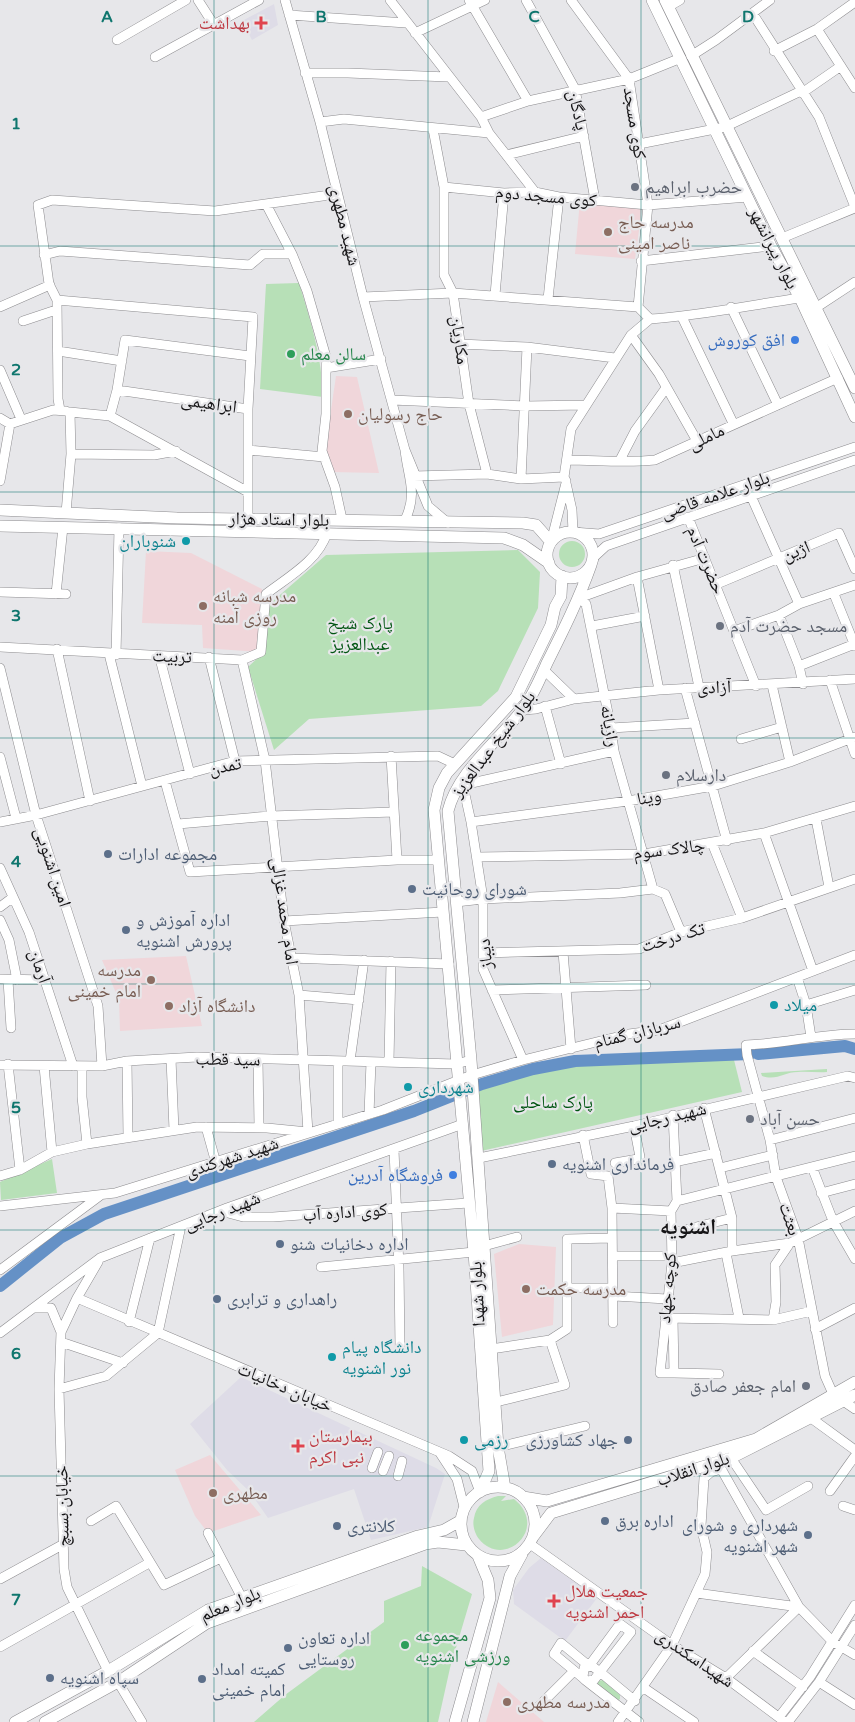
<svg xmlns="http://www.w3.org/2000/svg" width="855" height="1722" viewBox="0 0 855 1722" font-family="'Varela Round','Noto Naskh Arabic',sans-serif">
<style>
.built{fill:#dedce7}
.education{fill:#f0d6da}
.green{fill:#b7e0b7}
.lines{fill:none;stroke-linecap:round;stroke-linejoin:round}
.river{stroke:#6591c6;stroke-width:12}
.minor-casing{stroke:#8d8c8f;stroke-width:10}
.major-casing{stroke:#8d8c8f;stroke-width:12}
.minor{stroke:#fff;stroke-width:9}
.major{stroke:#fff;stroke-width:11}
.grid{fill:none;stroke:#0f766e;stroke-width:1;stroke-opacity:0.55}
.health-dot{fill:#e0444e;stroke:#e7e7ea;stroke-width:2}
.worship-dot{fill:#6b7280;stroke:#e7e7ea;stroke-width:2}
.education-dot{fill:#8d6e63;stroke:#e7e7ea;stroke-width:2}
.shop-dot{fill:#3f7fe0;stroke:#e7e7ea;stroke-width:2}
.leisure-dot{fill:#2e9e5b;stroke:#e7e7ea;stroke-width:2}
.culture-dot{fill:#0f9aa8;stroke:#e7e7ea;stroke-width:2}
.service-dot{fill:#5c6f8a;stroke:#e7e7ea;stroke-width:2}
.labels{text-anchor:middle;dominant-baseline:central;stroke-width:4.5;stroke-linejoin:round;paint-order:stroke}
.health-label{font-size:18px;fill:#be3a42;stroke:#e7e7ea;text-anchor:start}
.street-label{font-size:18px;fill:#161517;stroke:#e7e7ea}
.worship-label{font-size:18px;fill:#5b616d;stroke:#e7e7ea;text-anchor:start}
.education-label{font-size:18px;fill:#785e54;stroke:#e7e7ea;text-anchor:start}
.shop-label{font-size:18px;fill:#366cbe;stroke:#e7e7ea;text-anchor:end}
.leisure-label{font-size:18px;fill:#27864d;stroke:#e7e7ea;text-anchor:start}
.culture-label{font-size:18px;fill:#0d838f;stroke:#e7e7ea;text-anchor:start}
.park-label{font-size:18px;fill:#005512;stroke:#e7e7ea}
.service-label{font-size:18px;fill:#4e5e75;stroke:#e7e7ea;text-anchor:start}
.district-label{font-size:22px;font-weight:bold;fill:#161517;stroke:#e7e7ea}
.grid-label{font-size:16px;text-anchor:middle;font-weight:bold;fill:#0f766e;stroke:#e7e7ea;stroke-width:4.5;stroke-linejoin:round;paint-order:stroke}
</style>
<rect width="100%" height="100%" fill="#e7e7ea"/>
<path class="built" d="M274,4L278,25L252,40L242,21Z
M241,1377L436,1468L445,1474L428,1527L371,1540L354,1489L268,1518L249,1491L227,1470L190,1424Z
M541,1558L597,1598L565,1641L514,1604L513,1590L529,1568Z"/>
<path class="education" d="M580,201L642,209L635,259L575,254Z
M336,376L357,377L379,473L331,472L325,451Z
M146,551L191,553L262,589L261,652L203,648L202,625L142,623Z
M186,956L202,1026L120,1031L119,1000L102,960Z
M519,1244L556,1247L553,1325L502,1337L494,1254Z
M210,1455L261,1515L208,1533L195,1516L175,1470Z
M498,1682L544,1722H486Z"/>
<path class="green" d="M299,283C311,322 322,357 323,397L260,389L266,284Z
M559 554a13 13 0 1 1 26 0a13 13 0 1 1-26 0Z
M518,550L540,572L538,608L498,691L481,706L309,719L274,750L248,667L264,652L266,607L326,555Z
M734,1060L742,1092L481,1151L477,1105L480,1089L550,1069L585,1064Z
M827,1069V1072C817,1073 808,1071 798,1072C784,1072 777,1081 762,1076L761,1073Z
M52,1159L57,1193L1,1200L0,1182Z
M498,1496H506L501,1501L514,1499C550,1528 504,1570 479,1539C475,1534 472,1525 474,1518C476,1505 486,1499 498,1496Z
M422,1566L472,1594L450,1668L438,1722H254L285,1695L384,1622V1601L421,1586Z
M603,1680L620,1695V1699L616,1702L598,1685V1681Z"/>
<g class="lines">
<path class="river" d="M758,1054L845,1046L855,1049
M0,1286L60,1238L104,1214L414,1111L482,1084L533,1069L575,1061L750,1054"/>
<defs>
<path id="minor" d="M198,0L214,25
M285,0L320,122L363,297L405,450
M390,0L481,117L489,133L535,192
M469,0L528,101
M526,0L575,89L595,200
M571,0L629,79L648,205L638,307L650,319
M668,7L680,0
M753,14L819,117L855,207
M289,15L406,23
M817,29L855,88
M415,33L485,0
M117,40L186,0
M774,51L817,29L855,2
M691,56L716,40L770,0
M155,57L259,0
M305,73H348L448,77
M802,93L841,66
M481,117L528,101L629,79L681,58
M320,122L344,119L489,133
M433,129L444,187V275L453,293L469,404L487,474L521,479L564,477
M639,144L725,127L801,91
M506,155L584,136
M444,187L504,193L535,192L559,197L648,205L748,197
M266,204L292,254L307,291L326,357V414L322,451L335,487L342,519
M782,238L855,208
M44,255L60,251L250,265L263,254H292
M641,261L771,246
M495,295L504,193
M363,297L453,293L638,307
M548,299L559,197
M57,300L253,317L248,409V519
M0,307L50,285
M731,307L778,405
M811,311L855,282
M682,317L733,423
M650,319C700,316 750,305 800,298
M23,321L56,310
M631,335L659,374L697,441
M460,344L527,347L615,358
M58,351L122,361
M326,368L381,359
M0,370L21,419
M117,390L248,409
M392,400L526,406L585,405
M60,410L58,399L57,300L49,284L38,205L52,200L215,211L337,194
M110,416L248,492
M0,418L10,424L53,410L66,411
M248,450L324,457
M71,454L154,455L176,451
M567,460C596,460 626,463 655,460L838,378
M620,460L635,431L666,388
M414,476L487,474
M521,479L527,347
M0,481L10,424
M566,481L564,477L571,429L631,335L650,319
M751,496L799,604
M66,513L71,454L70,412L110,416L117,390L125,340L250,356
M688,517L756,686
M399,521L405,520C418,493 408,478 405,450L428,506L448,523
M551,542L566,483L572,510L573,532L599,534L855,447
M593,558L606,546L855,460
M673,565L699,687
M637,577L659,690
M717,584L839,533L855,569
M0,592L66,594
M56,594L63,527
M834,594L855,646
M779,615L799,666L803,684
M592,626L645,616
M734,631L779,615L799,604L855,585
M0,647L242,660
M57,649L90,801
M109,654L142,786
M116,655L119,528
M159,655L190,774
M209,657L235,761
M242,660L261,652L266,594C288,577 318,561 327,533
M799,666L855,644
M0,668L36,815L98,1006L102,1066
M544,670L574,699
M830,680L855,754
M772,685L790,762
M685,688L727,841
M545,706L561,764
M523,710L536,709L574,699L659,690L855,679
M611,728L695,723
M741,739L782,727
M391,756L397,860
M0,757L16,818
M165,781L190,872L397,860H438
M462,781L471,822
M463,785L614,751
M816,819L829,887
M0,822L36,815L235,761L438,756L455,764
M178,824L270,816L394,812
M764,833L813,971
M712,843L742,918
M478,857L644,854L764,833L855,806
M0,868L29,932L73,1066
M653,889L620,893L483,899L471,822L628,801L713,786L790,762L855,737
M456,902L483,899V969L523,1060
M0,907L12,898
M0,920L9,940L17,980
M284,921L443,912
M681,932L665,894L653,889L614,751L611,728L586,604L579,598L637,577L705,558
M563,952L571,1049
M483,953L639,949L681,932L742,918L855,879
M291,958L449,964
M797,977L806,1005L811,1037
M0,979L46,980
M8,980L11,1028
M492,990L646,985
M299,995L359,1000
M806,1005L855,990
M855,1034C818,1034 783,1044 746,1045L747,1055L770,1140L776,1177L798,1238L825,1376L833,1394L855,1409
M171,1059L174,1130
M258,1059L259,1127
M127,1061L128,1137
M350,1061L364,960
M389,1062L391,961
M0,1065L102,1066L127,1061L197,1057L456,1064L471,1060
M44,1066L52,1152
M82,1066V1097L87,1144
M704,1108L732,1218V1251
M369,1114L371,1062
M673,1115L677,1201L671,1211L672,1263L660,1373H674
M338,1123V1061
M206,1127L216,1163
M583,1135L591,1174L608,1176L612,1208L613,1323
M770,1140L855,1118
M394,1150L399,1268L400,1348
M479,1158L634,1126L848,1076L855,1078
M674,1162L716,1153
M615,1163L638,1159L640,1157L634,1126
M812,1167L833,1221L855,1259
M720,1168L773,1155
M20,1170L52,1152L87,1144L197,1127L267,1128L308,1132L299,995L284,921L265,760L242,660
M0,1176L20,1170L8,1064
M821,1193L855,1184
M677,1201L855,1156
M0,1206L115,1193L383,1110L472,1075L523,1060L629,1034L659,1030L855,955
M227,1208L228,1213L243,1217H273L468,1203
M612,1208L671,1211
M672,1233L732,1218
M726,1253L739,1318
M613,1256H670
M672,1263L732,1251L790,1243L855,1211
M321,1267L474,1252L484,1246L517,1237
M0,1270L101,1195
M568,1288H611
M614,1296L667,1299
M77,1298L449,1456L472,1471L480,1492
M35,1308H51L61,1332L77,1298L98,1262
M665,1318L773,1320L812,1311
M673,1318L674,1373L719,1374
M773,1320L776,1302L775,1265L790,1243
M129,1322L150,1238
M815,1329L855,1308
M61,1332L59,1389L64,1569L67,1587L108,1671
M0,1333L100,1258L227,1208L463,1124
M61,1342L123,1363
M491,1349L550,1340L567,1329V1239L612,1238
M59,1389L106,1376L158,1333L181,1226
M496,1402L565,1385L550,1340
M811,1418L855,1450
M498,1447L585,1426
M440,1453L457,1479L464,1507
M731,1458L766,1510L808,1486
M719,1465L799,1607L833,1642L855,1655
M372,1468L378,1452
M383,1471L389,1456
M398,1476L402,1461
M830,1491L855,1456
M843,1506L855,1510
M91,1521L116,1506L164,1585L221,1558
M208,1533L242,1598
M530,1544L672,1645L726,1678L785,1722
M0,1579L62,1545
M696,1593L799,1607
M0,1647L149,1563
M753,1651L803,1687
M583,1678L554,1654L561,1643L589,1666L620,1624L631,1632L600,1672L635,1701
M726,1678L799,1607
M587,1681L594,1680L600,1672L592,1666L584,1668L583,1678L585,1680L639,1722
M118,1682L142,1722
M819,1682L855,1705
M644,1688L694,1722
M538,1707L574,1671
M779,1717L810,1677L855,1605
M618,1722L672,1645L705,1574L707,1552L701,1526L704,1478L711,1472L721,1469
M788,1722L819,1682L855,1625"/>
<path id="major" d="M652,0L771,246L800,298L855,417
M665,0L855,388
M0,510L177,518L523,523L536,525L551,542
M0,526L504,538L523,545L549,563
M547 555a23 23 0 1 1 46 0a23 23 0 1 1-46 0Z
M461 1524a37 37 0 1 1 74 0a37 37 0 1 1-74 0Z
M505,1488L498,1447L471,1060L448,811C458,771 498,742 522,710C533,696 540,679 547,663C563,631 579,599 591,565
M480,1492L489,1471L474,1252L434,810L439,788L447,773L516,697L551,625L555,607L561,596L562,576
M523,1497L547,1501L756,1439L855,1382
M533,1537L551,1513L731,1458L855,1395
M15,1722L108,1671L208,1610L418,1536L444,1530L460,1521
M45,1722L118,1682L207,1623L425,1544L438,1542L466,1545
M455,1722L490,1598L488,1580L478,1556
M473,1722L510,1576L522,1554"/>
</defs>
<use href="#minor" class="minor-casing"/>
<use href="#major" class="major-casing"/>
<use href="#minor" class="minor"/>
<use href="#major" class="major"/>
</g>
<path class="grid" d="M214,0V1722M428,0V1722M641,0V1722M0,246H855M0,492H855M0,738H855M0,984H855M0,1230H855M0,1476H855"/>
<g class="health-dot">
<path d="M258.5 15.5h5v5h5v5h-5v5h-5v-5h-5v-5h5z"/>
<path d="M295.5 1438.5h5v5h5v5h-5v5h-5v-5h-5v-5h5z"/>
<path d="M551.5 1593.5h5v5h5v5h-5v5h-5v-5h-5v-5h5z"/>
</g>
<g class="worship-dot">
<circle cx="635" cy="187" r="5"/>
<circle cx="720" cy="626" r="5"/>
<circle cx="666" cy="775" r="5"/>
<circle cx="750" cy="1119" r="5"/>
<circle cx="806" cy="1386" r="5"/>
</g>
<g class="education-dot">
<circle cx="608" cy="232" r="5"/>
<circle cx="348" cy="414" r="5"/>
<circle cx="203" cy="606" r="5"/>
<circle cx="151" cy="980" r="5"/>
<circle cx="169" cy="1006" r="5"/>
<circle cx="526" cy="1289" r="5"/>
<circle cx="213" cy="1493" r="5"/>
<circle cx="507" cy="1702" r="5"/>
</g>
<g class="shop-dot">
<circle cx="795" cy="340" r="5"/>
<circle cx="453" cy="1175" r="5"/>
</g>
<g class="leisure-dot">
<circle cx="291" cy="354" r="5"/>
<circle cx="405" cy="1645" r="5"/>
</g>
<g class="culture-dot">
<circle cx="186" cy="541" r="5"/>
<circle cx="774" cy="1005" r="5"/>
<circle cx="408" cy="1087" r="5"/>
<circle cx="332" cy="1357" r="5"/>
<circle cx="464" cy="1440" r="5"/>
</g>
<g class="service-dot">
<circle cx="108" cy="854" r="5"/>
<circle cx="412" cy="889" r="5"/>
<circle cx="126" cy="930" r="5"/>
<circle cx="552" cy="1164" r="5"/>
<circle cx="280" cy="1244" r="5"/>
<circle cx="217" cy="1299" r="5"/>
<circle cx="628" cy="1440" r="5"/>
<circle cx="605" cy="1521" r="5"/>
<circle cx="337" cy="1526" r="5"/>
<circle cx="808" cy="1535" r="5"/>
<circle cx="288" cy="1648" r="5"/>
<circle cx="50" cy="1678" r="5"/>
<circle cx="202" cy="1679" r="5"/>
</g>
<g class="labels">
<g class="health-label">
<text x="250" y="23" text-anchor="end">بهداشت</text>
<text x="309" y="1436">بیمارستان<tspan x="309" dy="21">نبی اکرم</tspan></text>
<text x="565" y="1591">جمعیت هلال<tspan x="565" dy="21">احمر اشنویه</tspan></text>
</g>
<g class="street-label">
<text transform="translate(578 110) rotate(77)">پادگان</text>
<text transform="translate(635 123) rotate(81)">کوی مسجد</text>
<text transform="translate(546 196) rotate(5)">کوی مسجد دوم</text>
<text transform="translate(345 225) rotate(76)">شهید مطهری</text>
<text transform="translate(774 248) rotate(63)">بلوار پیرانشهر</text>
<text transform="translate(460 340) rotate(82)">مکاریان</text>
<text transform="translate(209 403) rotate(8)">ابراهیمی</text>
<text transform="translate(706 437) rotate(-26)">ماملی</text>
<text transform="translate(715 495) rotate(-19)">بلوار علامه قاضی</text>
<text transform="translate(279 519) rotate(1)">بلوار استاد هژار</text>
<text transform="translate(796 551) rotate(-22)">اژین</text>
<text transform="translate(706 560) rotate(67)">حضرت آدم</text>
<text transform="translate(172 656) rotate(2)">تربیت</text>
<text transform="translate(714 687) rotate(-2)">آزادی</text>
<text transform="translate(610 726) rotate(81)">رازیانه</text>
<text transform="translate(493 744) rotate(-53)">بلوار شیخ عبدالعزیز</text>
<text transform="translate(225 766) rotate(-12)">تمدن</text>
<text transform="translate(649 797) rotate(-10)">وینا</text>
<text transform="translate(669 849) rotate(-7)">چالاک سوم</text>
<text transform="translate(53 867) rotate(72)">امین اشنویی</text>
<text transform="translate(285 911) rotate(82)">امام محمد غزالی</text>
<text transform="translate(673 937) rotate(-17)">تک درخت</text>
<text transform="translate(485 954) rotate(-95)">دیباز</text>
<text transform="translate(40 966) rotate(71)">آرمان</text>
<text transform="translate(637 1032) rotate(-14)">سربازان گمنام</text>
<text transform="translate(228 1059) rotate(1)">سید قطب</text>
<text transform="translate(667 1117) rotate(-13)">شهید رجایی</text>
<text transform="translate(232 1157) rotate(-18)">شهید شهرکندی</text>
<text transform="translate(222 1211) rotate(-21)">شهید رجایی</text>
<text transform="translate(345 1212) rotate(-4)">کوی اداره آب</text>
<text transform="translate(790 1219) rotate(72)">بعثت</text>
<text transform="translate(667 1288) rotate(-85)">کوچه جهاد</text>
<text transform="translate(477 1294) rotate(-93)">بلوار شهدا</text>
<text transform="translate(285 1387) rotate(23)">خیابان دخانیات</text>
<text transform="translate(693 1469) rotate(-18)">بلوار انقلاب</text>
<text transform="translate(62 1506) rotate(-91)">خیابان بسبچ</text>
<text transform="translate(230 1604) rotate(-22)">بلوار معلم</text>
<text transform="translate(695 1658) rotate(34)">شهیداسکندری</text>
</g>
<g class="worship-label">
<text x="645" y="187">حضرب ابراهیم</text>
<text x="730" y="626">مسجد حضرت آدم</text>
<text x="676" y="775">دارسلام</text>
<text x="760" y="1119">حسن آباد</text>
<text x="796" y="1386" text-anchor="end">امام جعفر صادق</text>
</g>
<g class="education-label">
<text x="618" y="222">مدرسه حاج<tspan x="618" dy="21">ناصر امینی</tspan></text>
<text x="358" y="414">حاج رسولیان</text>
<text x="213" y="596">مدرسه شبانه<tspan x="213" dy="21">روزی آمنه</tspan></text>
<text x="141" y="970" text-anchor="end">مدرسه<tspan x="141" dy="21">امام خمینی</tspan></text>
<text x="179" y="1006">دانشگاه آزاد</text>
<text x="536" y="1289">مدرسه حکمت</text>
<text x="223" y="1493">مطهری</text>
<text x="517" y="1702">مدرسه مطهری</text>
</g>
<g class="shop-label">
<text x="785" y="340">افق کوروش</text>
<text x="443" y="1175">فروشگاه آدرین</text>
</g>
<g class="leisure-label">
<text x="301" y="354">سالن معلم</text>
<text x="415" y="1635">مجموعه<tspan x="415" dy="21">ورزشی اشنویه</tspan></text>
</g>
<g class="culture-label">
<text x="176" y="541" text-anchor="end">شنوباران</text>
<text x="784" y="1005">میلاد</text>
<text x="418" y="1087">شهرداری</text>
<text x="342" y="1347">دانشگاه پیام<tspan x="342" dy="21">نور اشنویه</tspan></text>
<text x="474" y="1440">رزمی</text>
</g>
<g class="park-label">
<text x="360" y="623">پارک شیخ<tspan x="360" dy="21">عبدالعزیز</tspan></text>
<text x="553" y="1102">پارک ساحلی</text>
</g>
<g class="service-label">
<text x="118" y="854">مجموعه ادارات</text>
<text x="422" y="889">شورای روحانیت</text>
<text x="136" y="920">اداره آموزش و<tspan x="136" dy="21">پرورش اشنویه</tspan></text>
<text x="562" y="1164">فرمانداری اشنویه</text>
<text x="290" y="1244">اداره دخانیات شنو</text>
<text x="227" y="1299">راهداری و ترابری</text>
<text x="618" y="1440" text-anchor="end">جهاد کشاورزی</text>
<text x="615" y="1521">اداره برق</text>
<text x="798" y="1525" text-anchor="end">شهرداری و شورای<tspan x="798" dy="21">شهر اشنویه</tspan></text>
<text x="347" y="1526">کلانتری</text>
<text x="298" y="1638">اداره تعاون<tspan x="298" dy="21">روستایی</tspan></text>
<text x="212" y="1669">کمیته امداد<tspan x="212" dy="21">امام خمینی</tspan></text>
<text x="60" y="1678">سپاه اشنویه</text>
</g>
<g class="district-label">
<text x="688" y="1227">اشنویه</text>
</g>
</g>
<g class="grid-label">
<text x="107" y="22">A</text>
<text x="321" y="22">B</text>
<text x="534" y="22">C</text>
<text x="748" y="22">D</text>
<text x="16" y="129">1</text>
<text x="16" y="375">2</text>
<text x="16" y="621">3</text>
<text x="16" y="867">4</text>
<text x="16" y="1113">5</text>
<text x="16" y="1359">6</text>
<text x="16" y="1605">7</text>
</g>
</svg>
